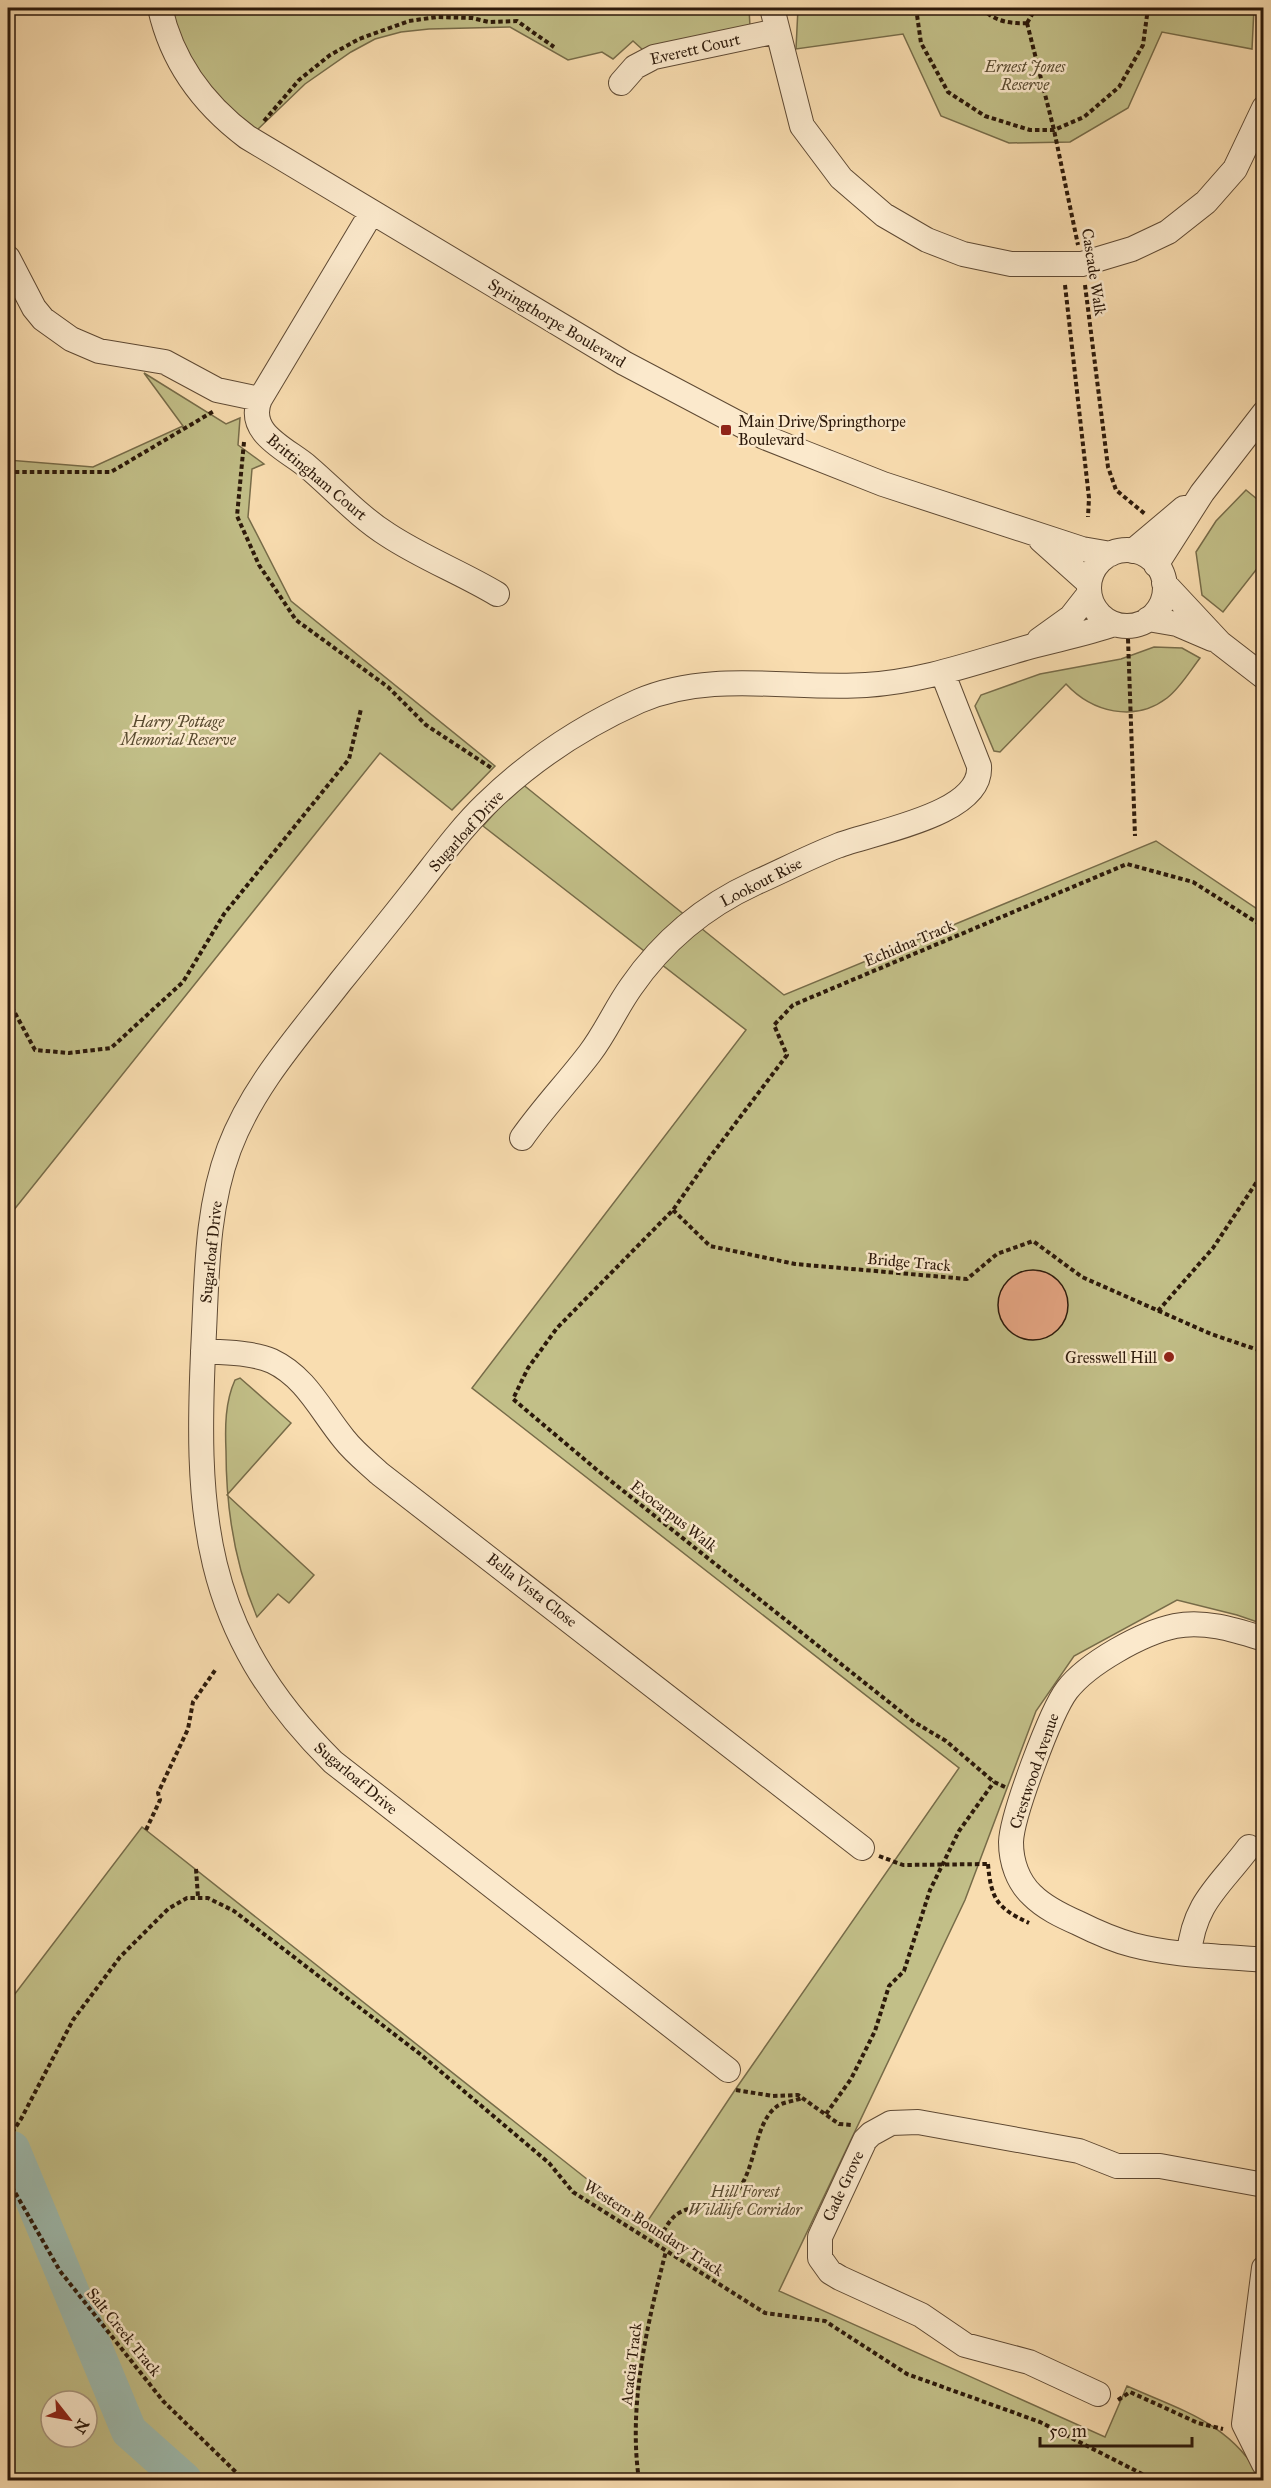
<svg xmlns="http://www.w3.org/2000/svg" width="1271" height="2488" viewBox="0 0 1271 2488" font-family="'IM FELL Great Primer',serif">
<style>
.green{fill:#c2bf88;stroke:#776c49;stroke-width:1.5;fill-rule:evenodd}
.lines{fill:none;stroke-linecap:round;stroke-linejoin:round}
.river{stroke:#9ebbaf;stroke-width:36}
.building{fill:#e5a583;stroke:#2c190a;stroke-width:1.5}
.minor-casing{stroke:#5f4a34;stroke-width:26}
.path{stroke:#2c190a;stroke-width:4;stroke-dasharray:4.5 3;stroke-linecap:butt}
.minor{stroke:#fbe9cc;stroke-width:24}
.poi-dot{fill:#8f2418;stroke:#fbe9cc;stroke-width:2}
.labels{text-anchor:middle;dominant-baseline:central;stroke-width:5;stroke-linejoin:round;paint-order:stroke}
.street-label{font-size:16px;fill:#2c190a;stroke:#fbe9cc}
.park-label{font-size:16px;font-style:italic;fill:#594b30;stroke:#fbe9cc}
.poi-label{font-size:16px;fill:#2c190a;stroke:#fbe9cc;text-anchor:start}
</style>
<rect width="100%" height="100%" fill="#f9ddb0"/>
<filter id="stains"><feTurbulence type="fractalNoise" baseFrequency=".00333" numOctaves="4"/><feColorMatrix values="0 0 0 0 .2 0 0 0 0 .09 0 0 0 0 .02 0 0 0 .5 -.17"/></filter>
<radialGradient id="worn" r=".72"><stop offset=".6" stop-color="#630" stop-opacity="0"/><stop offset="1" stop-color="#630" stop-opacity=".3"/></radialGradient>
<path class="green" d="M172,8H749L750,27L643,50L633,41L613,59L602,52L568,60L510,27L429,29L401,32L375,39L351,52L305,84L256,131L211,90L179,38Z
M798,8H1254L1252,49L1162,32L1128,108L1070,142L1009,143L941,116L903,34L796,49Z
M144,373L226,424L240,418L238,445L264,464L252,469L248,517L291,601L495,766L452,810L380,753L13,1211L8,1198V460L93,467L183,426Z
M1246,490L1263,504V561L1223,612L1202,595L1196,552L1216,521Z
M1154,647L1182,648L1200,658C1190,671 1180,688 1167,698C1134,723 1092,712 1066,684L1000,752L994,751L975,706L981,695L1040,674L1121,659Z
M521,783L784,995L1156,841L1263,913V1624L1237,1615L1177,1600L1074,1656L1036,1711L965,1900L779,2291L1105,2437L1127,2386C1183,2411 1231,2423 1262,2480H8V2003L142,1827L645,2225L735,2090L959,1768L472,1388L746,1030L483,826ZM51,2401H87V2437H51Z
M240,1378L291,1423L227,1495L314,1575L289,1603L278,1594L257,1617C234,1563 226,1509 226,1451C225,1427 225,1402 235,1380Z"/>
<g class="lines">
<path class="river" d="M12,2149L129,2431L184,2480"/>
</g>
<path class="building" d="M998 1305a35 35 0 1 1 70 0a35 35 0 1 1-70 0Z"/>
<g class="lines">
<defs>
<path id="minor" d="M160,8C172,62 203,104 247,137L624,363L764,437L883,484L1082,549L1111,554
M772,8L802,126L841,178L884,215L927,240L963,254L1011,264H1082L1132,249L1168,232L1206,202L1235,169L1264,108
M621,83L635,67L654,57L777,31
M372,212L260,399C245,433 287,449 308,467C335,490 358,516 388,535C423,558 462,573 497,594
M8,258L34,308L43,319L71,339L99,351L165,362L217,390L260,399
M1041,540L1089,583
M1089 588a38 38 0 1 1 76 0a38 38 0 1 1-76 0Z
M1133,551L1184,508
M1156,565L1202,493L1264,413
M1164,583L1220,643L1264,677
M1148,619L1177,624L1212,639
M1039,640L1071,617L1089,594
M522,1138C543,1108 568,1082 590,1053C606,1032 616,1008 631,987C662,942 705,906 755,883C782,871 809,857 837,846C872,832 983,815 979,766L943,674
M203,1351C225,1353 251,1352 272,1361C306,1377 321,1411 344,1439C354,1452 368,1463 380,1474L862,1848
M1264,1639C1235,1630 1205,1620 1175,1626C1142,1633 1088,1663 1067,1690C1051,1711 1012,1815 1011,1842C1011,1862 1018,1882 1032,1895C1045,1908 1062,1916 1078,1923C1096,1932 1114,1940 1133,1945C1175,1956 1221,1956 1264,1960
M1189,1954C1194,1902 1220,1886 1249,1847
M728,2070L333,1762C199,1629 195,1511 204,1332C207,1270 207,1208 229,1149C253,1085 300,1034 341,981C367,949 393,917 418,885C440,857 461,828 486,804C530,761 583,726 639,701C711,670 791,690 866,685C925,681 973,663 1029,647C1058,639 1086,634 1114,624
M1264,2268L1244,2424L1264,2464
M1098,2394L1029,2362L965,2345L921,2315L840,2278L830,2272L820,2258V2237L865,2140L871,2134L891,2123L918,2122L1079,2151L1117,2166H1160L1264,2185"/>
</defs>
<use href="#minor" class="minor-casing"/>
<path class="path" d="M916,8L921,43L948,92L985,116L1030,130H1054L1084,117L1119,87L1143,45L1148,8
M982,8C993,21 1010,24 1027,23
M1027,23L1054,130L1078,245
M1027,23L1036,8
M264,121L299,80L330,55L359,39L409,21L437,17L472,18L489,22L517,21L554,47
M1065,285L1089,498L1088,517
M1085,285L1108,467L1116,490L1145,514
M244,442L237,516L259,565L296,620L388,687L426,725L493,769
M8,469L14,472H111L214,411
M1128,639L1135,836
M8,1000L35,1050L69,1053L111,1048L183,982L224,914L349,759L361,709
M673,1210L710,1246L795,1264L967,1279L997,1254L1033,1241L1082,1277L1211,1334L1264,1352
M1158,1311L1213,1248L1264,1171
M1005,1787L994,1782L946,1741L914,1722L597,1470L513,1399L528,1368L557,1328L673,1210L710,1157L787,1055L774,1025L793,1005L1127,864L1193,882L1264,927
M146,1830L160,1800L158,1793L188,1729L193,1702L216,1669
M879,1856L903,1865L990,1864
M988,1864C991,1899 997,1908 1029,1923
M196,1869L198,1897
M736,2090L773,2096L798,2095L839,2124L851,2125
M826,2114L851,2079L875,2031L889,1986L904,1971L930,1890L959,1831L994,1782
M8,2139L21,2119L73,2020L120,1957L168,1909L187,1898H208L234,1911L420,2054L549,2163L573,2192L765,2313L825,2321L907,2374L1040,2422L1154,2480
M8,2180L60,2271L163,2401L244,2480
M660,2238C664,2231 669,2220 676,2215C693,2202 716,2211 735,2193C756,2173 753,2125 776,2107C782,2102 795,2101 802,2098
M1118,2400L1130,2392L1198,2423L1223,2429
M639,2480C628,2405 647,2325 666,2251"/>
<use href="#minor" class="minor"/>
</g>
<g class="poi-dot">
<rect x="720" y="424" width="12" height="12" rx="3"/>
<circle cx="1169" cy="1357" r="6"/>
</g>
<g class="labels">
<g class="street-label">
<text transform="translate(695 49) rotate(-13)">Everett Court</text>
<text transform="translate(1094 272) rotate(81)">Cascade Walk</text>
<text transform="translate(557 323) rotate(31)">Springthorpe Boulevard</text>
<text transform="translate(317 477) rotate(40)">Brittingham Court</text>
<text transform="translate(466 831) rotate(-48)">Sugarloaf Drive</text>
<text transform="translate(761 882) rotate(-27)">Lookout Rise</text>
<text transform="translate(909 943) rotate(-23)">Echidna Track</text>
<text transform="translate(211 1252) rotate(-84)">Sugarloaf Drive</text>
<text transform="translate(909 1262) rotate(5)">Bridge Track</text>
<text transform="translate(674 1516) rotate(38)">Exocarpus Walk</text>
<text transform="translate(532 1590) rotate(38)">Bella Vista Close</text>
<text transform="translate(1034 1771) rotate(-71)">Crestwood Avenue</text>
<text transform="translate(356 1778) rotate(40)">Sugarloaf Drive</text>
<text transform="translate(843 2186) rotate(-65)">Cade Grove</text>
<text transform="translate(654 2228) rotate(33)">Western Boundary Track</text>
<text transform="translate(124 2332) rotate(51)">Salt Creek Track</text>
<text transform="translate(631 2364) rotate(-83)">Acacia Track</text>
</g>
<g class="park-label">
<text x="1025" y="66">Ernest Jones<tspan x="1025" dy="18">Reserve</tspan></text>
<text x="178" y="721">Harry Pottage<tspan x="178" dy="18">Memorial Reserve</tspan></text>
<text x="745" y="2191">Hill Forest<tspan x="745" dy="18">Wildlife Corridor</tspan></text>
</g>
<g class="poi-label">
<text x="738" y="421">Main Drive/Springthorpe<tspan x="738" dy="18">Boulevard</tspan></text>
<text x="1157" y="1357" text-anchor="end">Gresswell Hill</text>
</g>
</g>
<rect width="1271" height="2488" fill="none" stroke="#f9ddb0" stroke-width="30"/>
<rect x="9" y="9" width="1253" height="2470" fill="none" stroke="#2c190a" stroke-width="3"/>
<rect x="15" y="15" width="1241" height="2458" fill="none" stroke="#2c190a" stroke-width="1.5"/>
<g transform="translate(69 2419) rotate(121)"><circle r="28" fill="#fbe9cc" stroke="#a8967e" stroke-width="1.5"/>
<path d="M0-4.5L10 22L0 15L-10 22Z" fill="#8f2418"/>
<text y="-9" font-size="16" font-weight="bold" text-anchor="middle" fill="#2c190a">N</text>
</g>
<path d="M1040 2437v9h152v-9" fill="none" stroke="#2c190a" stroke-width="3"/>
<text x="1049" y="2437" font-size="18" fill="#2c190a" stroke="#fbe9cc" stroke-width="4.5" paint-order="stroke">50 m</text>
<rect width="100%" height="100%" filter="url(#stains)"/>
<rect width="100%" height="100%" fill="url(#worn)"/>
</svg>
